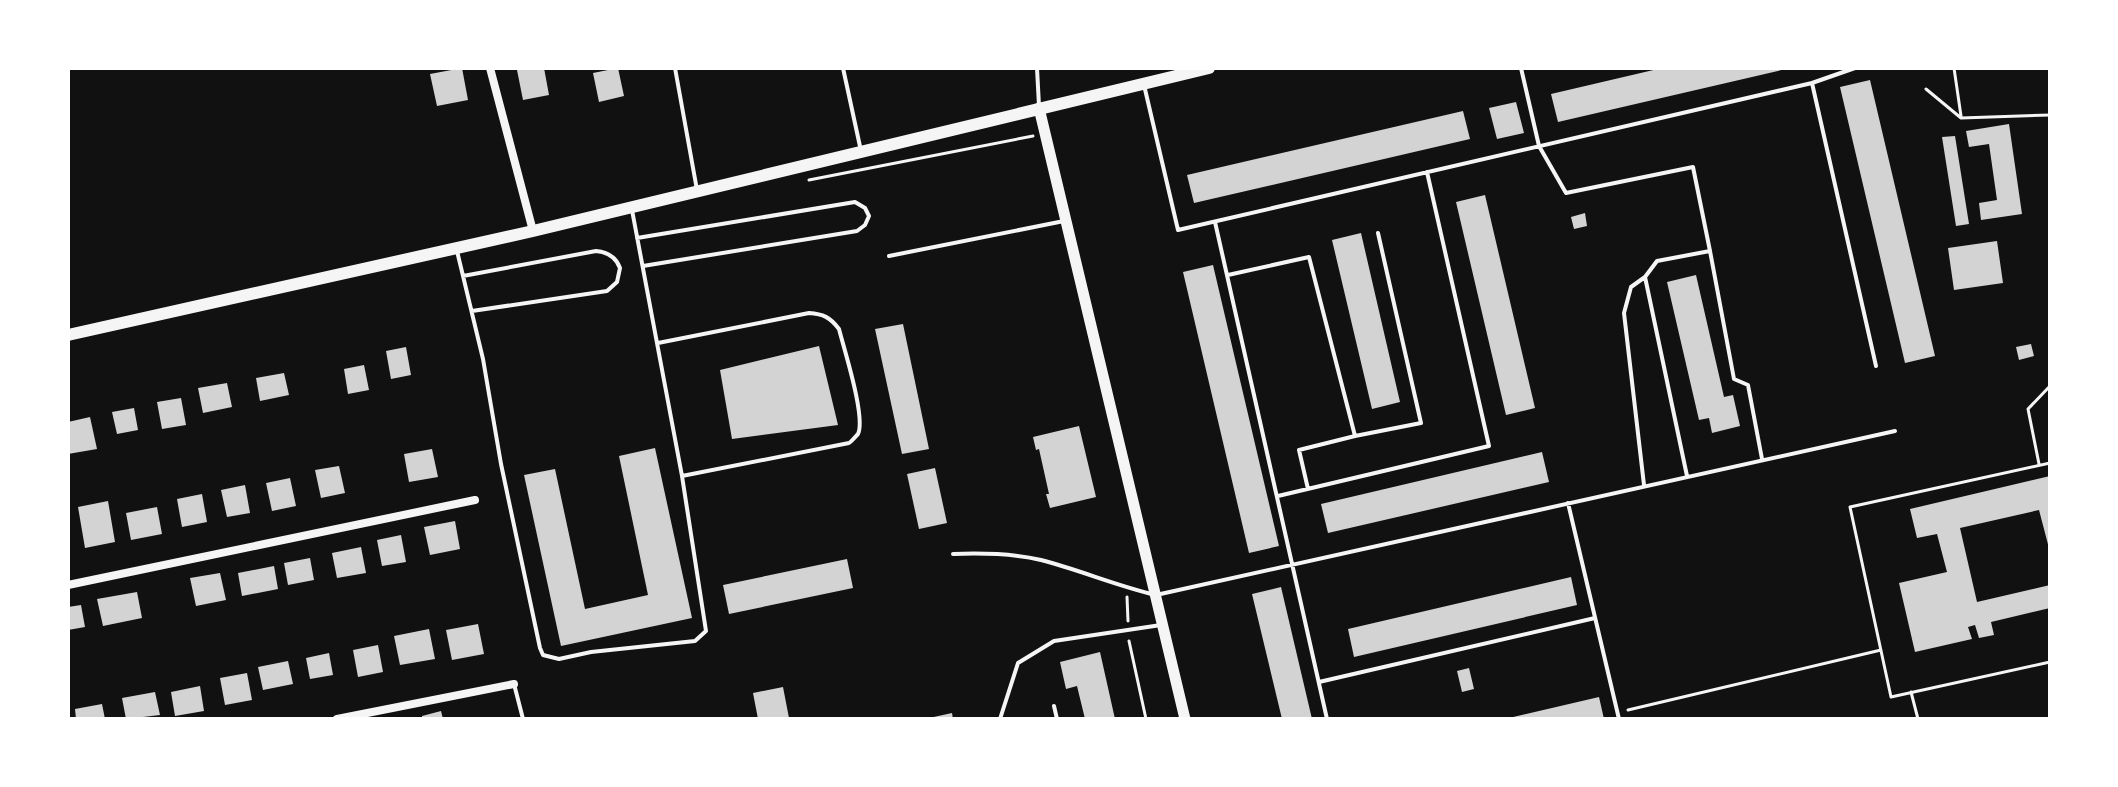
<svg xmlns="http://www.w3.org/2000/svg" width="2118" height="787" viewBox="0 0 2118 787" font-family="'PT Sans',sans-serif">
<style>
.building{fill:#d3d3d3}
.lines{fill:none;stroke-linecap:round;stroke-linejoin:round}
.path{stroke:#f5f5f5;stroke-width:3}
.service{stroke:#f5f5f5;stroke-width:4}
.minor{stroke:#f5f5f5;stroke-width:8}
.tertiary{stroke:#f5f5f5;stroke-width:11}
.secondary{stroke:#f5f5f5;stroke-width:12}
</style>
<rect width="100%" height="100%" fill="#111"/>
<path class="building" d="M462,68L468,100L437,106L430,74Z
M526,68H544L549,95L523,100L517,70Z
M618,68L624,96L599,102L593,73Z
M1662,68H1786V69L1558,122L1551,94Z
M1870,80L1935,356L1905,363L1840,87Z
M1516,102L1524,133L1497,139L1489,108Z
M1463,111L1470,139L1194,203L1187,175Z
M2009,124L2022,214L1981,220L1979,203L1997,200L1989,144L1969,147L1966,131Z
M1955,136L1969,224L1956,226L1942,137Z
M1485,195L1535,408L1506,415L1456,202Z
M1585,213L1587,226L1574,229L1571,217Z
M1361,233L1400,402L1372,409L1332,240Z
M1997,241L2003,283L1954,290L1948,248Z
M1213,265L1279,546L1249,553L1183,272Z
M1696,275L1724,397L1733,395L1740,426L1712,433L1709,418L1699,420L1667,282Z
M903,324L929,449L902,454L875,329Z
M2031,344L2034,356L2019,360L2016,347Z
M819,346L838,425L732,439L720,370Z
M406,347L411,375L391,379L386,351Z
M364,365L369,390L348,394L344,369Z
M284,373L289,395L260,401L256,378Z
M227,383L232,407L203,413L198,388Z
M181,398L186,425L162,429L157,402Z
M134,408L138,430L117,434L112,412Z
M90,417L97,449L68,454V422Z
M1079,426L1096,497L1050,508L1046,494H1049L1039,449L1036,450L1033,437Z
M655,448L692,618L561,646L524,475L555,469L585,609L648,595L619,456Z
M432,449L438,477L409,482L404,454Z
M1542,452L1549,482L1328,533L1321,504Z
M339,466L345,493L321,498L315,470Z
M935,468L947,523L919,529L907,474Z
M2050,476V552L2039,510L1960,528L1977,602L2050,585V608L1991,622L1994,635L1979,638L1975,625L1968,627L1972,639L1915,652L1899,583L1947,572L1937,534L1917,538L1910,509Z
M290,478L296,506L272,511L266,483Z
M245,485L250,513L227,517L221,490Z
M202,494L207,522L182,527L177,499Z
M108,501L115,542L85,548L78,507Z
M157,507L162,534L131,540L126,513Z
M455,521L460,549L430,555L424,527Z
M401,535L406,562L382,566L377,540Z
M361,547L366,573L337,578L332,553Z
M310,558L314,580L288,585L284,563Z
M847,559L853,588L729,614L723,585Z
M274,566L278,589L242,596L238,573Z
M220,573L226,600L196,606L190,578Z
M1571,577L1577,605L1354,657L1348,629Z
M1281,587L1312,719H1282L1252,594Z
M137,592L142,618L103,626L97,599Z
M81,605L85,627L68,630V607Z
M478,624L484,654L452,660L446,630Z
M429,629L435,659L400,665L394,636Z
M378,645L383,672L358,677L353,650Z
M1100,652L1115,719H1085L1077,686L1066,689L1060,662Z
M329,653L333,675L310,679L306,658Z
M288,661L293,684L263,690L258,667Z
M1469,668L1474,689L1462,692L1457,671Z
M247,673L252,700L225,705L220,678Z
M200,686L204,711L175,716L171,692Z
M783,687L789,718L758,719L753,693Z
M155,692L160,715L126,719L122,698Z
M1599,697L1604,719H1509V718Z
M102,704L105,719H76L75,709Z
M441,711L443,719H422V716Z
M952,713L953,719H930L929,718Z"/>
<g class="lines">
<path class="path" d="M1954,68L1961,116
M1926,89L1961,118L2050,115
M809,180L1033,136
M2050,463L1850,507L1891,697L2050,662
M2039,464L2028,409L2050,386
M1127,597L1128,621
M1129,641L1146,719
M1911,692L1918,719
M1628,710L1881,650"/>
<path class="service" d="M675,68L697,190
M843,68L861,151
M1037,68L1039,106
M1521,68L1539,146L1566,193L1693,167L1710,251L1657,261L1645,277L1687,476
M1812,83L1876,366
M1144,85L1178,230L1812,83L1855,68
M1215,222L1327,719
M637,238L855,202L865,208L869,216L865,225L857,231L643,266
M457,251L483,359L501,464L540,648L543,655L559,659L591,652L695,641L706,631L682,476L632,210
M1710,251L1734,379L1748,385L1762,459
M889,256L1064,221
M1228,275L1309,257L1355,436L1299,450L1308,489
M463,276L596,251C607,252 616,257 620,268L617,282L607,291L472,311
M658,343L809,313C823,314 830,317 839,329C844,349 866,417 858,434C857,435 850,443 849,443L682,476
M1355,436L1421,423L1378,233
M1644,485L1624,313L1631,287L1645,277
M1278,496L1489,446L1427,172
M1568,503L1619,719
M953,554C982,553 1013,553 1041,560C1080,570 1117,586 1156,595L1895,431
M1319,682L1595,618
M514,684L523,719
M1054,706L1057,719
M1000,719L1018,663L1054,641L1161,625"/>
<path class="minor" d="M490,68L533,231
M68,585L475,500
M337,719L514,684"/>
<path class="tertiary" d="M1039,108L1185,719"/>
<path class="secondary" d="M68,335L533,231L1209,68"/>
</g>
<rect width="2118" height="787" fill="none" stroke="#ffffff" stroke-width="140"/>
</svg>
